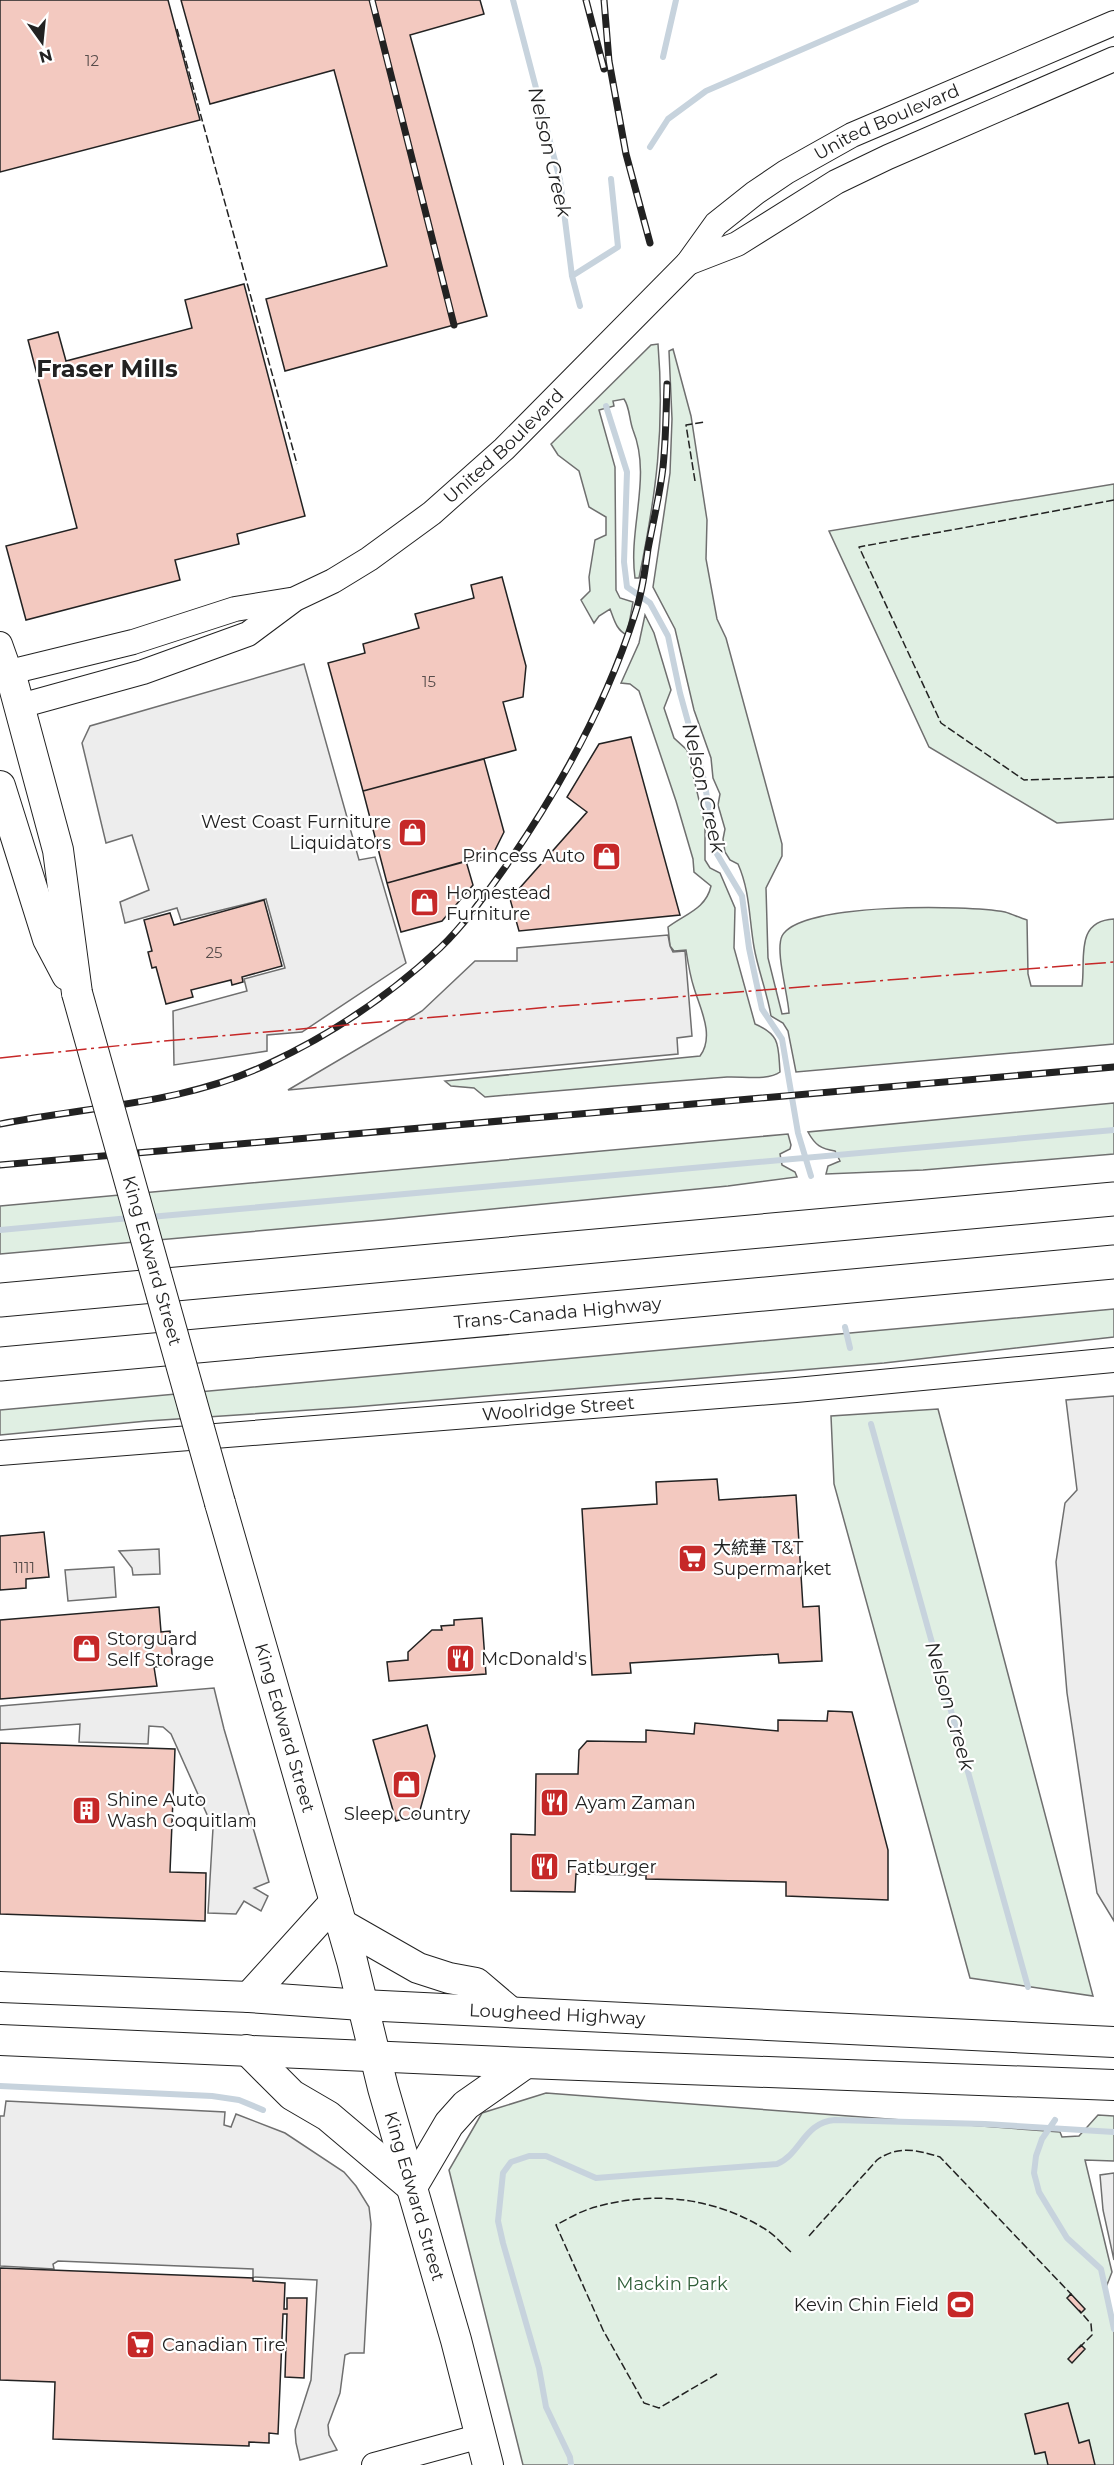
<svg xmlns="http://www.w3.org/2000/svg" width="1114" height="2465" viewBox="0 0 1114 2465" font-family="Montserrat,'Noto Sans SC',sans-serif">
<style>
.green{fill:#e0efe3;stroke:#6f6f6f;stroke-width:1.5}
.parking{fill:#ededed;stroke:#6f6f6f;stroke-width:1.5}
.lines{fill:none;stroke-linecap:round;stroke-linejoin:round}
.stream{stroke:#c7d3dd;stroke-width:6}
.building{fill:#f3c9c0;stroke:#222;stroke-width:1.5}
.minor-casing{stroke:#222;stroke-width:26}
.major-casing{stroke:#222;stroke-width:32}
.highway-casing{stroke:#222;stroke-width:35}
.minor{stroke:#fff;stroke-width:24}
.major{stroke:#fff;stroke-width:30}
.highway{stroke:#fff;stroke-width:33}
.rail-casing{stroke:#222;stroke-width:7}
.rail{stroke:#fff;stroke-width:4.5;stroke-dasharray:14;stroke-linecap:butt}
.major-bridge-casing{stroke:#222;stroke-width:32;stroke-linecap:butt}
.major-bridge{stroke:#fff;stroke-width:30}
.fence{stroke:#222;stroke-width:1.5;stroke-dasharray:8 3;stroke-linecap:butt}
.power{stroke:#c62828;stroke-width:1.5;stroke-dasharray:21 4.5 3 4.5;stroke-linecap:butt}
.labels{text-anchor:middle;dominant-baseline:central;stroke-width:4.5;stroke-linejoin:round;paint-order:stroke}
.number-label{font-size:15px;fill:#564c4a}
.street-label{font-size:18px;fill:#222;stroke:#fff}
.poi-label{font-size:18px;fill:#222;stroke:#fff;text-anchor:start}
.park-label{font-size:18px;fill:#2f5e38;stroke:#fff}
.water-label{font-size:20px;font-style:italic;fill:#222;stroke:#fff}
.district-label{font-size:24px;font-weight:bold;fill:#222;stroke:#fff}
</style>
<rect width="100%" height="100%" fill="#fff"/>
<path class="green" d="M658,344C665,429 656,495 639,578H635C628,528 652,477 633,430C629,419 630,408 624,399L613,401L614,406L599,410L615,467L616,590L620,598L633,602L627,635C616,630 614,619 610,609L599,616L594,623L581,600L590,591L589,577L595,540L606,535V517L589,507L579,471L558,455L551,444L651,345Z
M673,349L691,416L707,520L706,559L717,619L726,638L782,844V856L766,888L768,958L782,1014L789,1013C788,994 775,951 782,936C799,902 969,905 1005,912C1012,914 1020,918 1027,920L1028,974L1031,986H1082C1086,960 1074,921 1114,919V1044L796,1072L788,1031L783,1023L771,1016C767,992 758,970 754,947C749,918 750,891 738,864L730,860L725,852L723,839L725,829L718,805L720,794L713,778L711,758L694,710L675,629L653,587L670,473L672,419L669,351Z
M1114,484V819L1057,823L929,747L829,531Z
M645,615L654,633L671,690L664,708L674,738L687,750L705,825V860L710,868L720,873L735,908L734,948L755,1024C781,1035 778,1046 780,1072C768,1081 742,1076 727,1077C646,1083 566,1090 485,1097L474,1088L451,1086L445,1081L700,1056C715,1036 700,1008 694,988C690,976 688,963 686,950L674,951L670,946L668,927C685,914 706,909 711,886L694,872L693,859L676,801L639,691L630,684L621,683L639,643Z
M1114,1103V1154L923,1170L826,1174L828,1166L840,1161L835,1151C821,1149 815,1145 808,1132Z
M788,1134L791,1145L790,1149L780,1154L782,1165L795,1172L797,1177L728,1186L381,1220L0,1254V1206Z
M1114,1309V1337L884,1363L354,1407L147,1421L0,1435V1410Z
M938,1409L1093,1996L970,1978L834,1484L831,1416Z
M546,2093L1060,2132L1062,2137L1079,2136L1098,2115L1114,2116V2161L1085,2160L1112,2272L1105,2290L1114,2324V2465H523L449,2170L482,2113Z"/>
<path class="parking" d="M304,664L359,860L375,857L406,963L302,1032L267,1035V1051L174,1065L173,1011L247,991L244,979L285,968L266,899L181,920L177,908L125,923L120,902L149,890L132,835L106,843L82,743L90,726Z
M668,935L670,946L673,952L685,951L692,1036L677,1038L678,1054L288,1090L422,1011L475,961H517V948Z
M1114,1396V1921L1097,1893L1067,1693L1056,1562L1065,1503L1077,1490L1066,1400Z
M159,1549L160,1574L133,1575L132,1568L119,1551Z
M114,1567L116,1597L68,1601L65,1570Z
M214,1688L224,1729L269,1882L254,1888L268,1896L261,1911L244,1901L236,1914L208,1913L213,1828L171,1734L163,1727L149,1726L148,1744L79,1742L80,1724L0,1730V1706Z
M6,2101L225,2112L224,2125L231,2127L236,2114L285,2133L344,2172L356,2186L369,2207L371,2224L364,2353H350L345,2355L340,2393L328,2425L329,2435L337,2450L300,2460L296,2443L295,2430L311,2380L317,2280L253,2277V2269L58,2261L53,2264L54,2269L0,2266V2116H4Z
M1114,2173V2260L1103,2210L1100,2175Z"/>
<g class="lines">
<path class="stream" d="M513,0L560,180L572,276L580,306
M663,57L676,0
M650,147L668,119L706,91L916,0
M572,276L618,247L611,179
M606,406L627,472L624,562L627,587L650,603L668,636L680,693L704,780L717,854L742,896L749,948L762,1009L782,1039L798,1133L811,1176
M150,1217L1114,1130
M0,1230L130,1218
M845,1327L850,1348
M871,1424L1028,1987
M0,2086L212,2096L239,2100L263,2110
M1055,2120L1042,2139L1036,2156L1034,2173L1039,2192L1067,2238L1101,2269L1114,2329
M571,2465L570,2457L546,2407L539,2368L503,2243L498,2221L503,2173L511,2162L529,2156H546L596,2178L777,2164C801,2154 804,2122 835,2120L985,2124L1114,2132"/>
</g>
<path class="building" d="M0,0H168L200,120L0,172Z
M181,0H480L484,14L410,35L487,316L285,371L266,299L387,266L334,70L210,104Z
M244,284L305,516L237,534L239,544L175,560L180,580L26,620L6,546L77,528L28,340L58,332L66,361L192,328L185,300Z
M502,577L526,666L523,697L503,702L516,750L363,791L328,663L365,653L363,644L419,628L415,614L474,598L471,585Z
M631,737L680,915L519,931L510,899L587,812L567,797L599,744Z
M484,759L504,832L493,854L387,883L363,791Z
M466,861L473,885L442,921L401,932L387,883Z
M264,900L282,966L242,977L243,982L232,985L231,980L191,990L193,997L166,1004L156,967L152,968L148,952L152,951L144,920L170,913L174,925Z
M717,1479L719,1500L796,1495L803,1607L819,1606L822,1661L779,1663L778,1654L630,1663L631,1673L592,1675L582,1509L657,1504L656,1482Z
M44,1532L49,1577L26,1579V1588L0,1590V1536Z
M159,1607L161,1632L170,1631L173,1665L154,1667L157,1686L0,1699V1620Z
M482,1618L486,1674L389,1681L387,1662L408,1660V1652L432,1630H442L441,1626L454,1625V1620Z
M828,1711L852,1712L888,1850V1900L786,1896V1882L646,1879V1875L576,1874L575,1892L511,1891V1834L535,1835L536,1774H578L579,1750L587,1741L646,1742V1730L694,1734L695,1723L778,1731V1720L827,1721Z
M427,1725L435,1756L419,1814L396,1821L373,1740Z
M0,1743L175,1749L170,1872L206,1873L205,1921L0,1914Z
M0,2268L253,2278V2281L285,2283L284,2309H287V2298H307L304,2378L285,2377L287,2314H283L278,2434L269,2433V2443L249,2442V2446L53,2439L55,2382L0,2380Z
M1071,2294L1085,2309L1081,2313L1067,2298Z
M1081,2345L1085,2349L1072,2363L1068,2359Z
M1068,2403L1079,2443L1089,2440L1095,2465H1048L1045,2452L1035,2454L1025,2414Z"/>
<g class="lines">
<defs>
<g id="minor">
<path d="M688,263L737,244L836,182L888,157L1114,59"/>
<path d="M0,644L10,672L133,642L235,609L290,600"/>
<path id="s1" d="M20,706L143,672L248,634L295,599L333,581L369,559L432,513L504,449L688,263L716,224L755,193L786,172L852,135L1114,23"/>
<path id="s2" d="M0,1453L796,1390L1114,1360"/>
<path d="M374,2465L481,2436"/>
</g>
<g id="major">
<path d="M0,675L10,672L58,850L77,993"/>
<path d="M0,786L48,939L67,975"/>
<path id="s3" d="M220,1503L352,1961L383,2088L456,2340L488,2465"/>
<path d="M341,1924L418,1968L449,1978L476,1983L509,2011"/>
<path id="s4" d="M0,1987L249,1997L362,2005L1114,2042"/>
<path d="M249,1997L335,1902"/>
<path d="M0,2040L526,2063L1114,2085"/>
<path d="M247,2050L292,2095L328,2116L412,2187"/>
<path d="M412,2187L449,2124L466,2105L526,2063"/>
</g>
<g id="highway">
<path d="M0,1300L1114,1199"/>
<path id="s5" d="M0,1364L1114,1262"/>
</g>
</defs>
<use href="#minor" class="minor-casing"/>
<use href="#major" class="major-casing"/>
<use href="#highway" class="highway-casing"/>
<use href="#minor" class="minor"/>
<use href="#major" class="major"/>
<use href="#highway" class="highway"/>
<defs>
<path id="rail" d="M372,0L454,325
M586,0L604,69
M604,0L609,61L626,154L650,243
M0,1124C90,1106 186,1104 270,1063C332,1034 390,995 440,948C465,924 486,894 506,866C560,788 606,705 635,614C642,593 645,571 648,549C653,522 660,494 663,467C666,439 666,411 667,384
M0,1165L1114,1067"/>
</defs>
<use href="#rail" class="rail-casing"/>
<use href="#rail" class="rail"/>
<defs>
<g id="major-bridge">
<path id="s6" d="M77,993L220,1503"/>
</g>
</defs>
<use href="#major-bridge" class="major-bridge-casing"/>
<use href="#major-bridge" class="major-bridge"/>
<path class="fence" d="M177,29L297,464
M695,481L686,425L705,422
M1114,500L859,547L941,723L1024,780L1114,777
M809,2236L877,2160C898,2145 917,2150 940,2157L1071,2294L1068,2297
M1079,2348L1092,2335L1091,2324L1079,2310
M717,2374L659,2408L644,2403L603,2330L556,2225C566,2220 577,2213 589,2209C648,2190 712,2196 765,2229C775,2235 783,2245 792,2253"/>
<path class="power" d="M0,1058L164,1041L550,1007L1114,962"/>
</g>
<defs>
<symbol id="shop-square" viewBox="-11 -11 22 22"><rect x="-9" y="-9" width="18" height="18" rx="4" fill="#c62828" stroke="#fff"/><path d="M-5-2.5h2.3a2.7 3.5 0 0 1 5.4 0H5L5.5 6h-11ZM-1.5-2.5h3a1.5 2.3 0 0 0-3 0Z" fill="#fff"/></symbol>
<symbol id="supermarket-square" viewBox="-11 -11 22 22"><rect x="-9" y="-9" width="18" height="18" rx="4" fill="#c62828" stroke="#fff"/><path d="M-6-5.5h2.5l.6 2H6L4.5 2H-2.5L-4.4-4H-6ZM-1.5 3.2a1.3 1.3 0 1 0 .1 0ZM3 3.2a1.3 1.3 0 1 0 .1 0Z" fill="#fff"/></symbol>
<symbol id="restaurant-square" viewBox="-11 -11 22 22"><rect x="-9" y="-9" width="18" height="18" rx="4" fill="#c62828" stroke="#fff"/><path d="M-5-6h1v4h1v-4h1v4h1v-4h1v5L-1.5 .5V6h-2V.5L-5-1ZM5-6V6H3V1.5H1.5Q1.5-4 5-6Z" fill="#fff"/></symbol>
<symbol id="building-square" viewBox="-11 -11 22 22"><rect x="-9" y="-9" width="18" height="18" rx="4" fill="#c62828" stroke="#fff"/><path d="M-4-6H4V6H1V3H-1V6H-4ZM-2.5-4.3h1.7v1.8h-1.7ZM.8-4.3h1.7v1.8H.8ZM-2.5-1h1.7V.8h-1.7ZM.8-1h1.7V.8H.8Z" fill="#fff"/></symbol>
<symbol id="stadium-square" viewBox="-11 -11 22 22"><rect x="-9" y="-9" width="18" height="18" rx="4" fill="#c62828" stroke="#fff"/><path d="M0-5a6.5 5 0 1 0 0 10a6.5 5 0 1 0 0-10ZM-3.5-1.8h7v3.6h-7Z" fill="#fff"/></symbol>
</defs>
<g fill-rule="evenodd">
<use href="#shop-square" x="396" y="816" width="33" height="33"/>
<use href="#shop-square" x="590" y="840" width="33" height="33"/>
<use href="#shop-square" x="408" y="886" width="33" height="33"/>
<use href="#supermarket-square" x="676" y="1542" width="33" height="33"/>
<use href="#shop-square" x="70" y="1632" width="33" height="33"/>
<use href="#restaurant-square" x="444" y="1642" width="33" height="33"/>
<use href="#shop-square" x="390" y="1768" width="33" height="33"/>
<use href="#restaurant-square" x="538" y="1786" width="33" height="33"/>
<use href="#building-square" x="70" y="1794" width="33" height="33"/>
<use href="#restaurant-square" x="528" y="1850" width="33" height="33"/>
<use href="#stadium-square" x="944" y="2288" width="33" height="33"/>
<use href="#supermarket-square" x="124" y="2328" width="33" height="33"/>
</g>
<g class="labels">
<g class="number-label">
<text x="92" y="60">12</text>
<text x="429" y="681">15</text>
<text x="214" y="952">25</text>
<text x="24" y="1567">1111</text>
</g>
<g class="street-label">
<text stroke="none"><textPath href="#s1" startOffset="1066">United Boulevard</textPath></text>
<text stroke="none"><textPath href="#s1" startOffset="558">United Boulevard</textPath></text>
<text stroke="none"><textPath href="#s6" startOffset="278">King Edward Street</textPath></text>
<text stroke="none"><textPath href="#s5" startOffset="560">Trans-Canada Highway</textPath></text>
<text stroke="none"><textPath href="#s2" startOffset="560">Woolridge Street</textPath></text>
<text stroke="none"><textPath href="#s3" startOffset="234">King Edward Street</textPath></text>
<text stroke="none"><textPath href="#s4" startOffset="558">Lougheed Highway</textPath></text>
<text stroke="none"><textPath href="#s3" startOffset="720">King Edward Street</textPath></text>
</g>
<g class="poi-label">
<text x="391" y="822" text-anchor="end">West Coast Furniture<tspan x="391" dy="21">Liquidators</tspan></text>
<text x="585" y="856" text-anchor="end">Princess Auto</text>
<text x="446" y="893">Homestead<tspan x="446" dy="21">Furniture</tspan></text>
<text x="713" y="1548">大統華 T&amp;T<tspan x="713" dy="21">Supermarket</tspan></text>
<text x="107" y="1639">Storguard<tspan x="107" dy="21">Self Storage</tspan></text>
<text x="481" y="1659">McDonald's</text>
<text x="107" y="1800">Shine Auto<tspan x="107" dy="21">Wash Coquitlam</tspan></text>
<text x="575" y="1803">Ayam Zaman</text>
<text x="407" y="1814" text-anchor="middle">Sleep Country</text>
<text x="566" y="1867">Fatburger</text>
<text x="939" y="2305" text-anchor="end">Kevin Chin Field</text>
<text x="162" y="2345">Canadian Tire</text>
</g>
<g class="park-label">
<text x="672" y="2284">Mackin Park</text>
</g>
<g class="water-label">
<text transform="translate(550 152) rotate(77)">Nelson Creek</text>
<text transform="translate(704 788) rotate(77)">Nelson Creek</text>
<text transform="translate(950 1706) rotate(74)">Nelson Creek</text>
</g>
<g class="district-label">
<text x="107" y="368">Fraser Mills</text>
</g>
</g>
<g transform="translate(42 42) rotate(165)" stroke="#ffffff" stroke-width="4.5" paint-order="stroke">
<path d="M0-4.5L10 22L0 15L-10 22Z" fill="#222222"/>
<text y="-9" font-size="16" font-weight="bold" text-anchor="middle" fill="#222222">N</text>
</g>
</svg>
